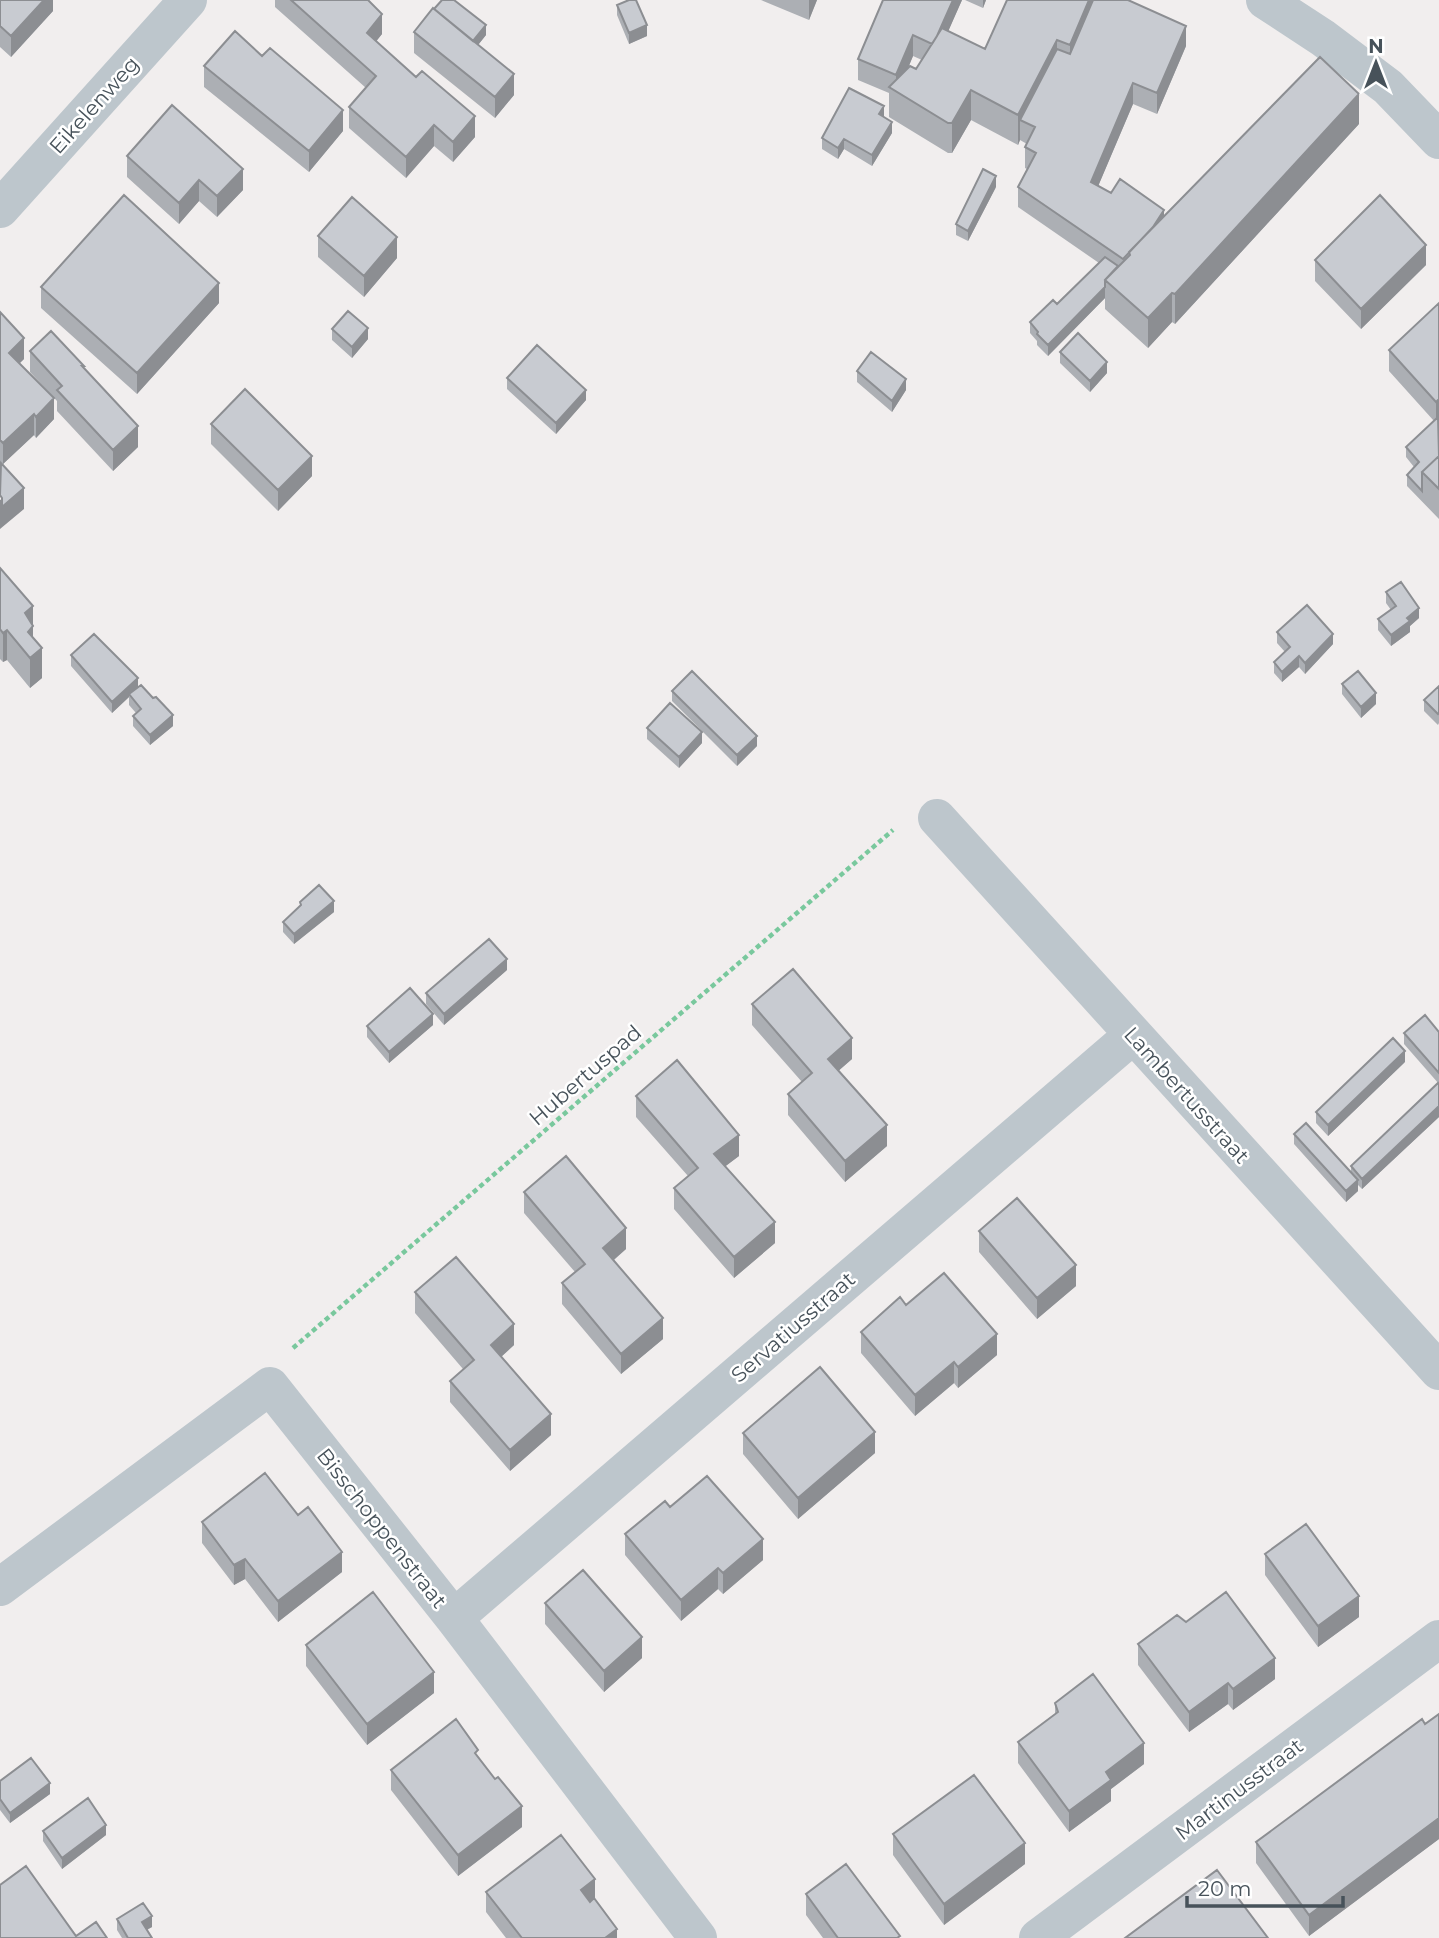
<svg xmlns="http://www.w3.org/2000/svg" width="1439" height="1938" viewBox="0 0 1439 1938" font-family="Montserrat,sans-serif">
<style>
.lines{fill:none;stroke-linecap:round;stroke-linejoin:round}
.path{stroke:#79c89d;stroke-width:4.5;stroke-dasharray:5 3.5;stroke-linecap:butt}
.minor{stroke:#bdc6cc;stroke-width:38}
.wall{fill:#acafb4;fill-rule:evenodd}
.shaded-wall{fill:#8c8e92}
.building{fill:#c8cbd1;stroke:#8c8e92;stroke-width:2}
.labels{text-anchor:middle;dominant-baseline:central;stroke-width:5;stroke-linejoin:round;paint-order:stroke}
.street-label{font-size:21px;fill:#47525a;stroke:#fff}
</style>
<rect width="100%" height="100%" fill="#f1eeee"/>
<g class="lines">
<path class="path" d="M293,1348L893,830"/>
<path class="minor" d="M1265,0L1323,38L1388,87L1439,140
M0,209L188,0
M937,818L1439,1371
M0,1587L270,1386L454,1618L698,1938
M454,1618L1133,1035
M1038,1938L1439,1639"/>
</g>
<path class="wall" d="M0,0H53V11L11,57L0,47Z
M275,0H368L382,34L376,41L475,137L453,162L434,146L406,178L349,128V107L366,88L275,7Z
M761,0H817L809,20Z
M883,0H962L948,31L985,49L1007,0L1186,46L1157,114L1133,104L1098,186L1111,193L1164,216L1359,124L1175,324L1172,322L1148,348L1105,309V298L1048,356L1037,345V341L1030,333V322L1057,304L1099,263L1018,207V187L1027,169L1025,168V147L1027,144L1020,140L1018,145L971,120L952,153H948L889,117V93L858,80V59ZM913,56L922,60L916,69L908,68Z
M965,0H986L983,8Z
M617,5L647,36L629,44L617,15Z
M414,32L486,35L478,45L514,95L495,118L414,53Z
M262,56L343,131L309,172L204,87V66Z
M883,117L892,133L872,166L844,149L838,159L822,149V138Z
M127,156L243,190L217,217L199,201L179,224L127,177Z
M996,187L968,241L956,235V224Z
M318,236L397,258L364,297L318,257Z
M1315,260L1426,265L1361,329L1315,281Z
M41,287L219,303L137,394L41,308Z
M1439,303V519L1407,486V475L1414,467L1406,457V447L1434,421L1389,371V350Z
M0,312L24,359L19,363L54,419L36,438L34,435L3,464L0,461Z
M332,329L368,339L352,358L332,340Z
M30,351L84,368L138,447L113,471L57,411V401L30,372Z
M1060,352L1107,373L1090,392L1060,363Z
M857,371L906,390L892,412L857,382Z
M507,378L586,400L556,434L507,389Z
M211,424L312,476L278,511L211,444Z
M0,568L33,606V638L42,678L30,688L7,660L3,662L0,659Z
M1386,592L1419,618L1410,626V632L1391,646L1378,630V619L1391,610L1386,603Z
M1277,632L1333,644L1305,674L1299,667L1282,682L1274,673V662L1285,652L1277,643Z
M71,655L138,686L173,726L150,745L133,726V716L136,713L129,705V697L112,713L71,666Z
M1342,684L1376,704L1361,718L1342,694Z
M1439,686V723L1438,725L1424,711V700Z
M672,691L757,746L737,766L672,701Z
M647,728L702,743L679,768L647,739Z
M300,902L334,912L294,944L283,932V922L300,906Z
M507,970L444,1025L426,1004V993Z
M752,1004L852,1059L838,1071L887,1146L845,1182L788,1115V1094L802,1082L752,1025Z
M433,1025L389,1063L367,1037V1026Z
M1439,1032V1084L1404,1044V1033Z
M1405,1062L1328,1136L1316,1123V1112Z
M1439,1085V1117L1362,1189L1358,1185V1191L1346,1202L1294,1144V1134L1351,1172V1166Z
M636,1096L739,1156L725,1166L775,1243L734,1278L674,1209V1188L688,1176L636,1117Z
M524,1192L626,1249L614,1260L663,1339L621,1374L562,1304V1283L575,1272L524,1213Z
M979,1231L1076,1286L1037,1319L979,1252Z
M415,1292L514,1345L501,1357L551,1435L510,1471L450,1402V1381L463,1369L415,1313Z
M906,1305L997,1355L958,1388L954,1383L915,1416L861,1353V1332Z
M743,1433L875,1453L798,1519L743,1454Z
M670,1507L763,1560L723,1594L718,1589L681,1621L625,1555V1534Z
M298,1515L342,1572L278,1622L245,1579L234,1585L202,1543V1522Z
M1265,1554L1359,1617L1318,1647L1265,1575Z
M545,1603L642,1658L604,1692L545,1624Z
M1186,1622L1275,1679L1233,1710L1228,1704L1189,1732L1138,1665V1644Z
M306,1645L434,1693L367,1745L306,1666Z
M1055,1703L1144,1764L1111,1789V1801L1069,1832L1018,1763V1742L1055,1715Z
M1439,1714V1839L1309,1936L1256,1863V1842Z
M478,1758L522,1827L458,1876L391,1790V1770Z
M0,1781L50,1794L10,1823L0,1810Z
M43,1831L106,1835L62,1869L43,1841Z
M893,1834L1025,1864L944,1925L893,1855Z
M486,1892L595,1900L617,1938H506L486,1912Z
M806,1894L900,1938H823L806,1915Z
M117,1919L152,1927L147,1930L152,1938H122L117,1930Z"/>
<path class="shaded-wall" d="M44,0H53V11L11,57V36Z
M809,0H817L809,20Z
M953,0H962L933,66V45Z
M983,0H986L983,8Z
M1089,0H1099L1070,75V45Z
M382,14V34L367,53V33Z
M486,25V35L470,55V44Z
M647,25V36L629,44V33Z
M1186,26V46L1157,114V93Z
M913,35V56L898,92L896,91V75Z
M1057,40V70L1020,120V140L1018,145V115Z
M514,74V95L495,118V97Z
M1133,83V104L1091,203V182Z
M971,90V120L952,153V123Z
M1359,94V124L1175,324V294Z
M884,106V117L879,114Z
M343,110V131L309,172V151Z
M475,116V137L453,162V142Z
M892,122V133L872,166V155Z
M434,125V146L406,178V157Z
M844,139V149L838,159V148Z
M243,169V190L217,217V196Z
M996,176V187L968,241V231Z
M199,180V201L179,224V203Z
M1164,210V231L1138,250Z
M397,237V258L364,297V276Z
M1426,245V265L1361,329V309Z
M219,283V303L137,394V373Z
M1105,287V298L1048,356V345Z
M1172,293V322L1148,348V318Z
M368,328V339L352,358V347Z
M24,338V359L9,374V353Z
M1107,362V373L1090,392V381Z
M906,379V390L892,412V401Z
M586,390V400L556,434V423Z
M54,398V419L36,438V417Z
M1439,399V420L1436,423V402Z
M34,414V435L3,464V443Z
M138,426V447L113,471V450Z
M312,456V476L278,511V490Z
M24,488V509L0,529V500Z
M33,606V655L42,648V678L30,688V658L25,613Z
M1419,608V618L1410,626V632L1391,646V635L1407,618Z
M7,630V660L3,662V633Z
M1333,634V644L1305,674V663Z
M1299,656V667L1282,682V672Z
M138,678V689L129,694V697L112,713V702Z
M1376,693V704L1361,718V707Z
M173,715V726L150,745V735Z
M702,732V743L679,768V757Z
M757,736V746L737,766V755Z
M334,901V912L294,944V934Z
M507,959V970L444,1025V1014Z
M433,1014V1025L389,1063V1052Z
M852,1038V1059L828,1080V1059Z
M1405,1051V1062L1328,1136V1125Z
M1439,1106V1117L1362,1189V1179Z
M887,1125V1146L845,1182V1161Z
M739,1135V1156L714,1175V1154Z
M1358,1180V1191L1346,1202V1191Z
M775,1222V1243L734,1278V1257Z
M626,1228V1249L603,1269V1248Z
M1076,1265V1286L1037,1319V1298Z
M663,1318V1339L621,1374V1354Z
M514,1324V1345L491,1366V1345Z
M997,1334V1355L958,1388V1367Z
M954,1362V1383L915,1416V1395Z
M551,1414V1435L510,1471V1450Z
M875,1432V1453L798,1519V1498Z
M763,1539V1560L723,1594V1573Z
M342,1552V1572L278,1622V1601Z
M245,1559V1579L234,1585V1565Z
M718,1568V1589L681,1621V1600Z
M1359,1596V1617L1318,1647V1626Z
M642,1637V1658L604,1692V1671Z
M1275,1658V1679L1233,1710V1689Z
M434,1672V1693L367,1745V1724Z
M1228,1683V1704L1189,1732V1712Z
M1144,1743V1764L1111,1789V1801L1069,1832V1811L1106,1772Z
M50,1783V1794L10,1823V1813Z
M522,1806V1827L458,1876V1855Z
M1439,1818V1839L1309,1936V1915Z
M106,1825V1835L62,1869V1858Z
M1025,1843V1864L944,1925V1904Z
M595,1879V1900L581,1911V1890Z
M152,1916V1927L142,1932V1922Z
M617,1929V1938H605Z"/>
<path class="building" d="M0,0H44L11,36L0,26Z
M291,0H368L382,14L367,33L416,77L422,71L475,116L453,142L434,125L406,157L349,107L376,76Z
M442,0H454L486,25L473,41L434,9Z
M629,0H636L647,25L629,33L617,5Z
M883,0H953L937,36L932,44L913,35L896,75L858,59Z
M1007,0H1089L1070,45L1057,40L1018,115L971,90L952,123H948L889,87L910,66L916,69L942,28L985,49Z
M1093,0H1128L1186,26L1157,93L1133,83L1091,182L1111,193L1120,179L1164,210L1153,227L1123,259L1018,187L1036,153L1025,147L1035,127L1020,120L1057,49L1070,54Z
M433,8L514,74L495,97L414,32Z
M235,31L262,56L270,48L343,110L309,151L204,66Z
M1320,57L1359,94L1175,294L1172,293L1148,318L1105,280L1130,255L1129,252Z
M849,88L884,106L879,114L892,122L872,155L844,139L838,148L822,138Z
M172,105L243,169L217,196L199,180L179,203L127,156Z
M983,169L996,176L968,231L956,224Z
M124,195L219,283L137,373L41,287Z
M1380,195L1426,245L1361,309L1315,260Z
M352,197L397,237L364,276L318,236Z
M1105,257L1118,266L1105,280V287L1048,345L1037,334L1038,332L1030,322L1053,300L1057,304Z
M1439,303V399L1436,402L1389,350Z
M348,311L368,328L352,347L332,329Z
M0,312L24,338L9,353L54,398L36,417L34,414L3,443L0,440Z
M51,331L84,366H82L138,426L113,450L57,390L62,386L30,351Z
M1078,333L1107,362L1090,381L1060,352Z
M537,345L586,390L556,423L507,378Z
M871,352L906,379L892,401L857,371Z
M245,389L312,456L278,490L211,424Z
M1438,417L1439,456L1422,472V491L1407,475L1419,462L1406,447Z
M1439,456V489L1422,472Z
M1,463L24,488L2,507V498L0,495Z
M0,568L33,606L25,613L33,626L28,632L42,648L30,658L7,630L3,633L0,629Z
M1401,582L1419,608L1407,618L1410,621L1391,635L1378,619L1396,606L1386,592Z
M1307,605L1333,634L1305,663L1299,656L1282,672L1274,662L1290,647L1277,632Z
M94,634L138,678L112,702L71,655Z
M692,671L757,736L737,755L672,691Z
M1358,671L1376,693L1361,707L1342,684Z
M141,685L153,698L156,697L173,715L150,735L133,716L141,709L129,694Z
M1439,686V713L1438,714L1424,700Z
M670,703L702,732L679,757L647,728Z
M319,885L334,901L294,934L283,922L301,905L300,902Z
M489,939L507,959L444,1014L426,993Z
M793,969L852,1038L828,1059L887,1125L845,1161L788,1094L812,1073L752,1004Z
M410,988L433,1014L389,1052L367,1026Z
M1425,1015L1439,1032V1073L1404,1033Z
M1393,1038L1405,1051L1328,1125L1316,1112Z
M677,1060L739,1135L714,1154L775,1222L734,1257L674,1188L698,1168L636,1096Z
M1438,1083L1439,1085V1106L1362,1179L1351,1166Z
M1306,1123L1358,1180L1346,1191L1294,1134Z
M566,1156L626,1228L603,1248L663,1318L621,1354L562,1283L585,1264L524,1192Z
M1017,1198L1076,1265L1037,1298L979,1231Z
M456,1257L514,1324L491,1345L551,1414L510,1450L450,1381L474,1360L415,1292Z
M944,1273L997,1334L958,1367L954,1362L915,1395L861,1332L900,1297L906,1305Z
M820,1367L875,1432L798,1498L743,1433Z
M265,1473L298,1515L308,1507L342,1552L278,1601L245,1559L234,1565L202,1522Z
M707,1476L763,1539L723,1573L718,1568L681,1600L625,1534L665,1501L670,1507Z
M1306,1524L1359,1596L1318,1626L1265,1554Z
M583,1570L642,1637L604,1671L545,1603Z
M373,1592L434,1672L367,1724L306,1645Z
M1226,1592L1275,1658L1233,1689L1228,1683L1189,1712L1138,1644L1177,1615L1186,1622Z
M1093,1674L1144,1743L1106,1772L1111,1780L1069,1811L1018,1742L1058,1712L1055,1703Z
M1439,1714V1818L1309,1915L1256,1842L1422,1719L1425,1724Z
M456,1719L478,1750L475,1753L495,1779L498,1777L522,1806L458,1855L391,1770Z
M31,1758L50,1783L10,1813L0,1799V1781Z
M974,1775L1025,1843L944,1904L893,1834Z
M88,1798L106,1825L62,1858L43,1831Z
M561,1835L595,1879L581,1890L590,1902L594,1898L617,1929L605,1938H522L486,1892Z
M846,1864L900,1936L897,1938H838L806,1894Z
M26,1866L76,1936L96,1922L107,1938H0V1885Z
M1217,1870L1268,1938H1125Z
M143,1903L152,1916L142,1922L152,1938H128L117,1919Z"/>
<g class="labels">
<g class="street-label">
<text transform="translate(94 105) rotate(-48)">Eikelenweg</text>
<text transform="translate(585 1075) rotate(-41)">Hubertuspad</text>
<text transform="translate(1187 1095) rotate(48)">Lambertusstraat</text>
<text transform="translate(793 1327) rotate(-41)">Servatiusstraat</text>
<text transform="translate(382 1528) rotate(52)">Bisschoppenstraat</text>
<text transform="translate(1239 1789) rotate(-37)">Martinusstraat</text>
</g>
</g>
<g transform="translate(1376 63)" stroke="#ffffff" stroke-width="5" paint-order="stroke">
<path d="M0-5L12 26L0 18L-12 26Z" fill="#47525a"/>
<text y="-10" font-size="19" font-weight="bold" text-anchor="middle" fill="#47525a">N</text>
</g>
<path d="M1187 1896v10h156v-10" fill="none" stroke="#47525a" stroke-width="3.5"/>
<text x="1198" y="1896" font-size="21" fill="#47525a" stroke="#ffffff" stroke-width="5" paint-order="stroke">20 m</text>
</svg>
